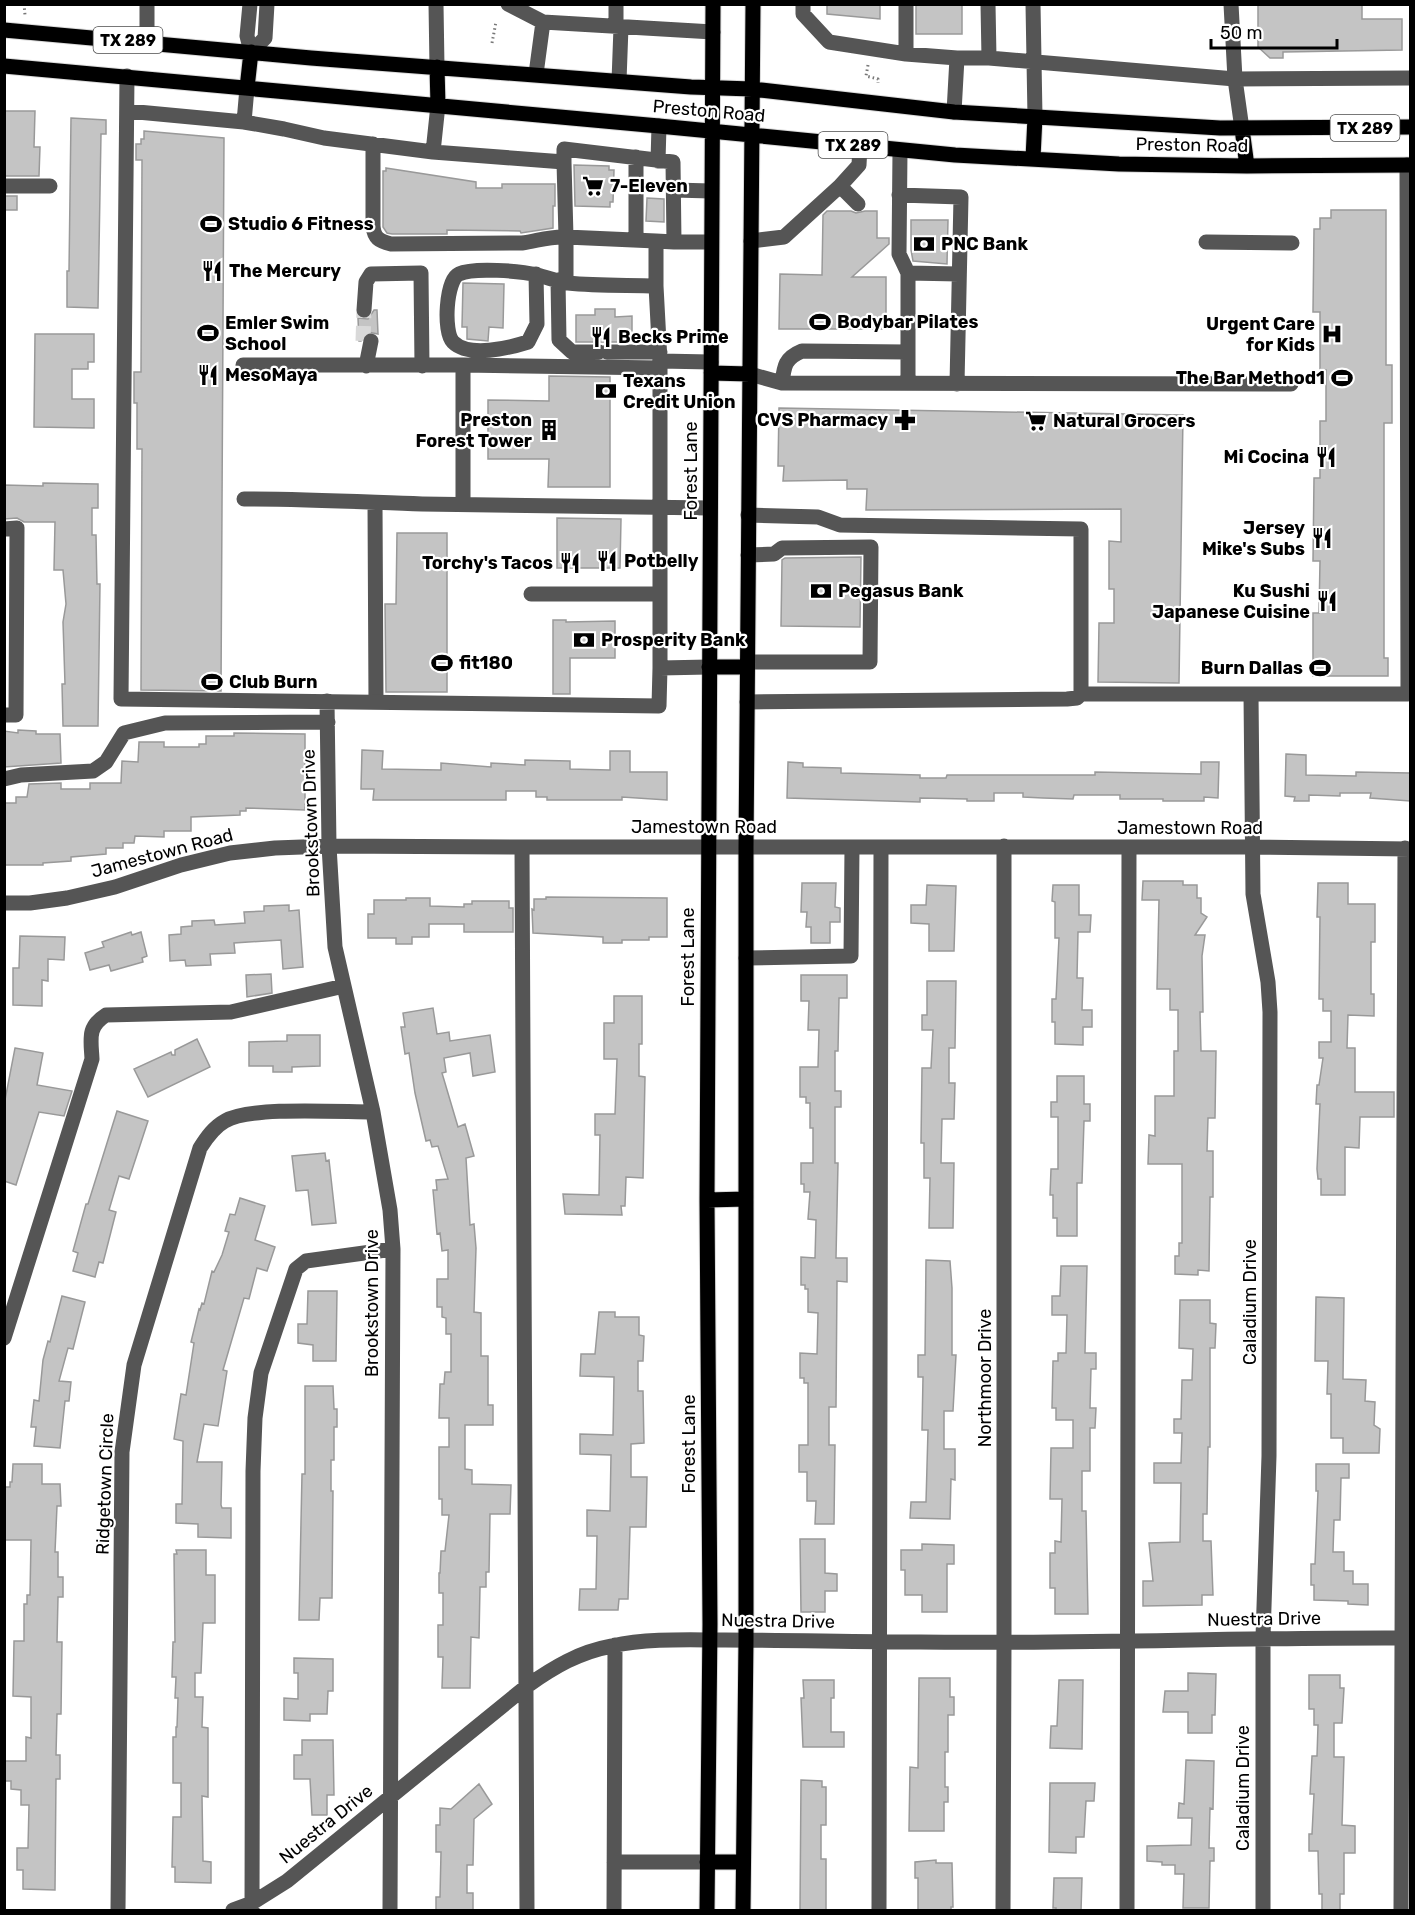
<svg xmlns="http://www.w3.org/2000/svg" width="1415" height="1915" viewBox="0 0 1415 1915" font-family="Rubik,sans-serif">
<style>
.building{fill:#c4c4c4;stroke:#999;stroke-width:1.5}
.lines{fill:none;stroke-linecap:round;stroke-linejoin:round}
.minor-tunnel{stroke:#d9d9d9;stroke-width:15;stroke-dasharray:15 8;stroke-linecap:butt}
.major-casing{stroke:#dbdbdb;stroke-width:17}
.path{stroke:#777;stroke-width:3;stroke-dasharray:1.5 3;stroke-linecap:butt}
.minor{stroke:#555;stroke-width:15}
.major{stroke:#000;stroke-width:15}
.labels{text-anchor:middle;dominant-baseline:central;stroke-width:4.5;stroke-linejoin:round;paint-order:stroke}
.shield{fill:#fff;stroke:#4c4c4c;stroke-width:1.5}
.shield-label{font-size:16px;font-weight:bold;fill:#000}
.street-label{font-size:18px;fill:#000;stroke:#fff}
.poi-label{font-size:18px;font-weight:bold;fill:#000;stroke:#fff;text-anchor:start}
</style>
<rect width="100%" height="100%" fill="#fff"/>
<path class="building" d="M827,4H880V19L827,14Z
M916,4H962V34H916Z
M1258,4H1362V19H1402V50L1283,52V58H1270L1258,47Z
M5,111H35L34,147H40L39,176H4Z
M71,118L106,120V134H101L98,308L67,307V271H69Z
M144,131L224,138L221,691L141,690L142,449H137V403H134V372H141L142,160H136V144H141V139H144Z
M574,165L609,166V170H614L613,202H610V207L575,206Z
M386,168L476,182V188H502V184H555V206H553V228L521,233L520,231L447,230V234H392L387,233L383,227V171H386Z
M4,196H17V210H4Z
M647,198L664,199V222L646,221Z
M1331,210H1386V365H1392V423H1384V658H1388V676H1313V613H1319L1320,561H1313L1314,478H1320V421H1326V370L1320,369V312H1313L1314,229H1320V218H1331Z
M827,211H851L856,213L865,211H877V238H889V244L852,277H886V329H779L780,274L822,275L823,215Z
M911,220H948L947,264L913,261L911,250Z
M463,283L504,284L503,328L489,327L488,341L467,339V327H462Z
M595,309H615V317L632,316V342H576V315H595Z
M374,310H377L378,334L368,332L363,335L361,341H359L358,318L368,319Z
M35,334H94V362H88V369H72V399H94V428L34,427Z
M549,376L610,377V487H548L549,459H488V400L549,401Z
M779,408L1183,415L1179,683L1098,682L1099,623H1114V589H1109V541L1121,542V509L866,510L867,489H847V480L783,481L784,466H778Z
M43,483L98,484V508H92V535H96L97,584H100L98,726H63L62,684H65L63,622L66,604L63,570H54L55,522H24L17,518L4,519V485L43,486Z
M557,518L621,519L620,568H557Z
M397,533H447V692H386L385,604H396Z
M861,557L860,627L781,626L782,560L785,558Z
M553,620H566V622L615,621V658H570V694H553Z
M18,730L36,731V734H60L61,763L4,767V731L18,733Z
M234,733L305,734V810L246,808V811H240V815L191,817V831H164V837L135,836L134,843H123V848H106V854L71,857V861L43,863V865H4V803H16V797H27L29,784L61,783V789H90V783H121L122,761L138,762L139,742H164V747H199V744H206V736H234Z
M362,750L383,751L382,769L441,770V763L491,767V763L525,765V760L570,761V769L610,770V751H630V772H667V800L622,797V800H547V797H536V791H506V800H373L374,789H361Z
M1286,754L1306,755V775L1356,776V772L1410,773V801L1370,798L1371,793H1340V796L1309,795V801H1294L1295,797L1285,796Z
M788,762L803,763V767L841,768V773L920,775V778H946L947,775H1095V772L1201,774V762H1219L1218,798L1204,797V801H1163V799H1120V795H1074L1073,799L1043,798L1023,797V793H994V801H967V799L920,798V802L787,798Z
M1143,881H1183V885H1197V898H1201V913L1207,917L1195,935H1205L1202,956L1203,1012H1200L1201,1051H1216L1215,1118H1208L1207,1151H1213V1197H1210L1209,1271L1198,1270V1275L1175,1274V1256H1179V1243H1182V1164H1148L1149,1135L1155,1136V1096H1174V1051H1178V1010H1170V989H1157L1159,900H1142Z
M802,883H836L835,907L840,908V922H830V943H811V927H806L807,912H801Z
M1318,883H1348V904H1375V942H1371V994H1374V1016L1348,1015L1347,1048H1355V1092H1394V1117H1360L1359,1148L1345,1147V1195H1321V1179H1318L1317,1169L1320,1104H1316L1317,1085H1319L1323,1058H1319V1042H1331V1011H1323V999H1319L1320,917H1317Z
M927,885L956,886L954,951H929V924L911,923V905H926Z
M1053,885H1079V915H1091L1090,932H1078L1077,978H1083L1082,1010H1092V1027H1083V1045L1055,1044V1022H1052V999H1056L1059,938H1055V902L1052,901Z
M546,897L667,898V937H649V940H622V943H603V937L533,933L532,909L534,910V899H546Z
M406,898H430V906L464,907V904H472V901H509V908H513V932H464V924H429V937H412V944H396V938H368V914H374V900H406Z
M289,905V911L299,910L303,967L283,969L281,940L234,943L235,953L210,954L211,965L186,966L185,960L170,961L169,935L181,934V927L192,926V921L214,920L215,925L245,923L244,912L264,911V906Z
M131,932L132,935L141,932L147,956L142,958L143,962L111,971L109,965L90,970L85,953L104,947L102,942Z
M20,936L65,937L64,960L48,959V981L42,980V1006L13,1005V968H19Z
M271,974L272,993L247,997L246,975Z
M801,975H847V998H839L838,1051H835V1091H841V1107H835V1163H838L836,1258H847V1282L837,1281L836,1407H829V1445H835L834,1524H815L816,1501H807V1472H799V1445H808V1383H804V1378H800V1353L817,1354L818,1313L808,1312V1289H805V1285H801V1257L815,1258L816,1220L808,1219L810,1192H804V1184H801V1163H813V1128H810V1103H806V1097H800V1067H818L819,1030H808L809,1001H801Z
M927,981H956L955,1048H949V1083H955L954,1119H942L941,1163H954L953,1228H929L930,1178H924V1143H921L922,1068H931L933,1030H922V1015H927Z
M614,996H642V1044H639V1076L645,1077L643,1178L626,1177L625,1206H621L622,1215L565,1214L563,1194L599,1195L600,1135H595V1114H615L617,1059H604V1023H614Z
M433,1008L437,1034L449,1032L450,1041L490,1035L495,1072L473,1076L470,1053L444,1058L446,1072L442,1073L458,1127L465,1124L474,1156L466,1158L470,1225L474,1224L476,1248L474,1312L481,1313V1356H488V1405H493V1425H465V1469L472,1470V1484L511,1485L510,1514H490L489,1572H486V1587H480L479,1638L471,1637L470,1688H442L443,1657H438V1625H443V1593H439V1573H440L441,1551H445L449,1515H442V1499H439V1447H449V1418H439L440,1384H444L445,1372H451V1334H446V1318L442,1317V1307H437V1279H448V1250L442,1251L440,1233L437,1234L433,1190H437L436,1180L448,1179L438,1146L432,1147L430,1140L426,1141L415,1093L409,1053L405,1054L401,1027H405L403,1013Z
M287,1035H320V1066L292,1067V1072H273V1066H249V1042L287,1041Z
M197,1039L210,1067L148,1097L134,1069L171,1052L172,1055H175V1050Z
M15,1048L43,1053L37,1085L72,1091L64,1116L39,1112L16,1185L4,1181V1105Z
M1057,1076H1084V1104H1090V1121H1084L1082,1183H1077V1236H1057V1218H1053V1195H1050L1051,1169H1058V1117H1051V1102H1057Z
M117,1111L148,1121L129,1179L119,1176L109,1210L116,1212L103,1263L99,1262L95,1277L73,1271L78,1253L73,1251L86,1204H88Z
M325,1153L326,1161L329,1160L336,1223L312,1225L308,1190L296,1191L292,1156Z
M240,1198L265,1206L255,1240L275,1247L267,1271L257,1268L249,1299L244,1298L223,1370L227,1371L218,1426L204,1424L197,1462H222L221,1505L222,1508H231V1538L198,1537V1524L176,1523V1504H182L183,1441L174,1439L181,1394L186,1395L194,1343L191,1342L199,1309L200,1310L202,1303L204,1304L212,1271L214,1272L222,1255L229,1232L225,1231L230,1214L235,1215Z
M926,1260L950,1261L952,1288V1355H956L953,1411H944V1449H955V1480L951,1479L950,1519L910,1518L911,1502H926L928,1430H922L923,1377H918V1355H925Z
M1061,1266H1087L1085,1353H1096V1369H1091L1090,1408H1096L1095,1428H1090V1471H1082V1511H1086L1088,1614H1055V1588H1050V1553H1055V1541L1061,1542L1062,1499H1050L1051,1448H1073V1420H1056V1408H1052L1053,1361H1058V1353H1066L1067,1315H1052V1296H1060Z
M308,1291H337L336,1361H313V1345L298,1343V1324H307Z
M62,1296L85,1302L73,1349L68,1348L59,1381L71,1382L69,1401H65L60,1448L34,1446L36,1427H31L34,1400L39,1401L43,1360L48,1341L50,1342Z
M1316,1297L1344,1298L1343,1379L1366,1380L1365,1401L1375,1402L1374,1425L1380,1429L1379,1453H1343V1438H1331V1394H1327L1328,1361H1315Z
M1180,1300H1210V1323L1216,1324L1215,1348H1210V1447H1208L1207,1514H1203V1541H1211L1213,1595H1202V1605L1143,1606V1581H1153L1149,1543L1180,1542L1181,1483H1154V1463H1181L1182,1433H1174V1419H1181L1182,1380H1192L1193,1349L1179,1348Z
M599,1312H615V1317H639V1335L644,1336L643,1361H638V1391H643L644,1443L631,1444V1477H647L646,1527H630L628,1599H619L618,1610H579L580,1589H596L597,1536H587V1510L610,1511L611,1455L580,1454V1434L613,1435L614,1377L580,1376L581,1354H595Z
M305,1386H333L334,1409H337V1427H334V1460H331V1491H333L332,1598H320L319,1620H299L302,1474H305Z
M13,1464H42V1484H60L61,1506H57L55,1552H58V1577H63V1597H58L57,1642H62L61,1714H57L56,1755H60V1779H56L55,1890L23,1889V1870H17V1848H28L29,1805H21V1790L11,1789V1781H4V1761H26V1737L31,1738V1697L13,1696L14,1641H24V1604H27V1595H30L31,1540H4V1487H10V1482H12Z
M1316,1464H1349V1478H1341L1340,1520H1334L1333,1552H1344V1571H1353V1584H1368V1605L1348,1604V1601L1314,1600V1585H1311V1564H1315L1318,1491H1316Z
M800,1539H825V1573L837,1574V1591H825V1612H801Z
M922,1544L954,1545V1564H947V1612H922V1595H905V1570H901V1550H922Z
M176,1550H206V1575H215V1623H203L201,1673H195V1697H203L202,1727L208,1728V1797L202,1796L203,1861L211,1862V1883L175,1882V1867H172L173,1817H181V1783H173V1737H176V1727H177L178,1698H175L176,1677H172L173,1642H175L174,1554H177Z
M294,1658L333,1659V1691H328L327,1714H310V1721L284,1720V1698L298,1699V1673H294Z
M1188,1673L1216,1674L1215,1715H1212V1733H1188V1712H1163L1165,1691H1188Z
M1309,1675H1340V1688H1344L1342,1723H1334V1757H1344L1342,1825L1355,1826V1853H1344V1894H1340V1911H1322V1894H1319L1318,1851H1309V1834H1312L1314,1794H1310L1312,1756H1317L1318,1725H1314V1709H1309Z
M919,1678H950V1697H954V1715H948V1752H945V1787H948V1802H944V1831H909L910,1767L918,1768Z
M803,1680H834V1698H831V1732H844V1747H803L801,1698H804Z
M1059,1680H1083L1082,1749L1050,1748L1051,1726H1057Z
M302,1740H333L334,1795H327V1815H312L310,1779H294V1755H302Z
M1186,1760L1214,1761L1213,1809L1210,1808L1209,1848H1214V1861H1210L1209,1908H1183L1184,1874H1175V1865H1162V1862L1147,1861V1846L1191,1845L1192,1818H1178L1179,1803L1184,1804Z
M801,1780L822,1781V1787H826V1825H821V1859H826V1911H800Z
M1050,1783H1095L1094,1801H1086L1084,1837H1076V1853L1049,1852Z
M479,1784L492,1804L474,1819L473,1865H467V1893H473V1911H436V1897H440L441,1852H436V1825H440V1808L451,1809Z
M936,1860V1863H952L953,1907H951V1911H918V1878H915V1862Z
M1054,1878H1082L1081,1911H1056V1908H1053Z"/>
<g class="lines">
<path class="minor-tunnel" d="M363,341L364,310"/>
<defs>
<path id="major" d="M4,30L311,58L691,87L752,89L954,112L1220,128L1410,127
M4,66L659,126L955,155L1119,164L1247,166L1410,165
M437,67L438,105
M247,88L251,52
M1242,129L1247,166
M1033,158L1035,117
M711,373L750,374
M709,667H747
M707,1200L746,1199
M707,1862H743
M707,1910L710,1624L707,1200L713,4
M743,1910L746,1640V847L753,4"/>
</defs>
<use href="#major" class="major-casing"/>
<path class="path" d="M24,4L25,15
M492,43L496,22
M868,65L866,76L878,79V83"/>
<path class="minor" d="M147,4V42
M250,4L247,36L251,52
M436,4L437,67
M508,4L543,22
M616,4V26
M803,4V14L829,42L906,54L957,58
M906,4V54
M988,4L989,58
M1033,4L1035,117
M1231,4L1235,79L1242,129
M251,52L265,38L267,4
M536,74L543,22L713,32
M127,76L121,699L659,706L660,668L709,667
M619,81L621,27
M127,111L244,122L284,129L324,138L433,152L564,162V149L673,162L674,242L656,241V286L660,361V668
M954,112L957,58H989L1235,79L1410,78
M244,122L247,88
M373,144V226C374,238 379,241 391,244L522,243C537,241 550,236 566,237V283
M900,151L899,254L908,273V383
M433,152L438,105
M636,157V240
M658,161L659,126
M564,162L566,237L656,241
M4,186H50
M840,186L858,204
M674,190L711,191
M899,195L961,197L957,384
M751,241L784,237L840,186L859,165L860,146
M674,242H711
M1206,242L1292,243
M908,273L959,274
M536,274L537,324L528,342C509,348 469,358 453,342C443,332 446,280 459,274C473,267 521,271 537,275C547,277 558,282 568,283C597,286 627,285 656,286
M558,280L559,340L572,352H599
M364,310L366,282L371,274L421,273L422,366
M607,352H660
M660,361L711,362
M243,365H463L660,368
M463,365V505
M366,366L371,341
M750,374L782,383L1291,384
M782,383C784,366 785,358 802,351L907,352
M244,499C303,499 362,502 422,504C518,506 614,507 710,508
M375,503L376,702
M748,515L818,517L840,525L1081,529V694H1408L1407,165
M4,529L17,528L16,715H4
M531,594H660
M747,662H870L871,547L782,548L774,554L748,555
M1251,695L1253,894L1268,982L1270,1012L1269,1456L1263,1637V1910
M327,701L329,846L335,947L373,1112L390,1210L393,1249L390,1910
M747,702L1067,699L1077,698L1081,694
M4,779L21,775L93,771L106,762L124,733L165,723L328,722
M522,847L527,1910
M4,903H30L67,898L115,887L181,865L230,853L275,848L329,846L522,847H1252L1410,849
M746,958L851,956L852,847
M4,1338L92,1059C91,1039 87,1027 106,1015L231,1012L344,986
M614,1862H707
M118,1910L122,1452L134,1365L200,1148C207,1137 214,1127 225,1121C251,1106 339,1112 373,1112
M233,1910L252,1903L287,1881L527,1686C554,1667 579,1652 612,1646C648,1638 689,1640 725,1640C790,1640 855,1642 920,1642C1084,1644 1247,1637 1410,1638
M252,1910L253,1471L255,1418L261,1373L296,1269L306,1261L393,1249
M614,1910L615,1645
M879,1910L881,847
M1003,1910L1004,1643V846
M1127,1910L1129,847
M1401,1910L1405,848"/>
<use href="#major" class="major"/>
</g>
<defs>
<symbol id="supermarket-bare" viewBox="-9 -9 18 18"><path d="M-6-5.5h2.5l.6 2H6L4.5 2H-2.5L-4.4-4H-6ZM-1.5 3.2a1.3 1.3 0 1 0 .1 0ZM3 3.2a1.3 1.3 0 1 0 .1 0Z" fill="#000" stroke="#fff" stroke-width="2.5" paint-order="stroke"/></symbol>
<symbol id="stadium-bare" viewBox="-9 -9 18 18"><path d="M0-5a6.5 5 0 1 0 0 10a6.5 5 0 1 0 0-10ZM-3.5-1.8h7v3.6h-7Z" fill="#000" stroke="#fff" stroke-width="2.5" paint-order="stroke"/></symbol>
<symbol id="bank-bare" viewBox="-9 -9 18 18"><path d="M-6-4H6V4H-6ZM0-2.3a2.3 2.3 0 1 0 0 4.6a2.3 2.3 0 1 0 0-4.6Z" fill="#000" stroke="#fff" stroke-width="2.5" paint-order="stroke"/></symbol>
<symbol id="restaurant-bare" viewBox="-9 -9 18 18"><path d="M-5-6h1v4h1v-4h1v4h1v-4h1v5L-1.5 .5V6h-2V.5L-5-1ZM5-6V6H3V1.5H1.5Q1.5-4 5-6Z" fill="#000" stroke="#fff" stroke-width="2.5" paint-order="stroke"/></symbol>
<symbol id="hospital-bare" viewBox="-9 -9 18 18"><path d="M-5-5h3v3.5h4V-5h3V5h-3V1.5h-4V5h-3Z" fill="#000" stroke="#fff" stroke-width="2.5" paint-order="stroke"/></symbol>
<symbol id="pharmacy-bare" viewBox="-9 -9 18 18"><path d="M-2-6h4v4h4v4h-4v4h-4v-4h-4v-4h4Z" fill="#000" stroke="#fff" stroke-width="2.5" paint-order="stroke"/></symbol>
<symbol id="building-bare" viewBox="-9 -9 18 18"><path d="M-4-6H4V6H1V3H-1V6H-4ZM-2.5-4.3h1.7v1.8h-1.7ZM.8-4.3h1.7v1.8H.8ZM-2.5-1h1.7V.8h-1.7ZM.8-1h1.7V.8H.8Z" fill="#000" stroke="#fff" stroke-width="2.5" paint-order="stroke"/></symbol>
</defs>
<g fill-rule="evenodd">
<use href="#supermarket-bare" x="578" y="171" width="30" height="30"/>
<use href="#stadium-bare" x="196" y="209" width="30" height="30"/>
<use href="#bank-bare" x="909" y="229" width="30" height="30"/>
<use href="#restaurant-bare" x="197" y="256" width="30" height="30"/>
<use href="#stadium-bare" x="805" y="307" width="30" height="30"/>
<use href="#stadium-bare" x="193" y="318" width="30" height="30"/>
<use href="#hospital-bare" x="1317" y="319" width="30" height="30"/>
<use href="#restaurant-bare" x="586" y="322" width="30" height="30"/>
<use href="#restaurant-bare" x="193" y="360" width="30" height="30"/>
<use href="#stadium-bare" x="1327" y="363" width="30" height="30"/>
<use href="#bank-bare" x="591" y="376" width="30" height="30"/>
<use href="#pharmacy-bare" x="890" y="405" width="30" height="30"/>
<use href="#supermarket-bare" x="1021" y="406" width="30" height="30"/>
<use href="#building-bare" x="534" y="415" width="30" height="30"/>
<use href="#restaurant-bare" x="1311" y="442" width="30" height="30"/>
<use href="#restaurant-bare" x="1307" y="523" width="30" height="30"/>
<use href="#restaurant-bare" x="592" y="546" width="30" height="30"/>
<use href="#restaurant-bare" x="555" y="548" width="30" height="30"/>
<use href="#bank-bare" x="806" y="576" width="30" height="30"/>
<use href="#restaurant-bare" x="1312" y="586" width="30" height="30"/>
<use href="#bank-bare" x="569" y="625" width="30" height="30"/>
<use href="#stadium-bare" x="427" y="648" width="30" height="30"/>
<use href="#stadium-bare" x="1305" y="653" width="30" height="30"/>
<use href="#stadium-bare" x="197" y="667" width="30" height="30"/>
</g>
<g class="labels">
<g class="shield">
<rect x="93.5" y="27" width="69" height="26" rx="4.5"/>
<rect x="1330.5" y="115" width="69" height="26" rx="4.5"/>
<rect x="818.5" y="132" width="69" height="26" rx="4.5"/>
</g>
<g class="shield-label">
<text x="128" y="40">TX 289</text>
<text x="1365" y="128">TX 289</text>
<text x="853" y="145">TX 289</text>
</g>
<g class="street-label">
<text transform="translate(709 111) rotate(5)">Preston Road</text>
<text transform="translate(1192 145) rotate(1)">Preston Road</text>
<text transform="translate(691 471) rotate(-90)">Forest Lane</text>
<text transform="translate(311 823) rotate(-92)">Brookstown Drive</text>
<text x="704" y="827">Jamestown Road</text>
<text x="1190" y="828">Jamestown Road</text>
<text transform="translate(162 853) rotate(-15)">Jamestown Road</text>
<text transform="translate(688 957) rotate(-90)">Forest Lane</text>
<text transform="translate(1250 1302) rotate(-90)">Caladium Drive</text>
<text transform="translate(372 1303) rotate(-90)">Brookstown Drive</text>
<text transform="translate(985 1378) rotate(-90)">Northmoor Drive</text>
<text transform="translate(689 1444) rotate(-90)">Forest Lane</text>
<text transform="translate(105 1484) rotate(-88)">Ridgetown Circle</text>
<text transform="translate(1264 1619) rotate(-1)">Nuestra Drive</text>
<text transform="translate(778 1621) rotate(1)">Nuestra Drive</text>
<text transform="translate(1243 1788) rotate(-90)">Caladium Drive</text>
<text transform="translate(326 1824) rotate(-39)">Nuestra Drive</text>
</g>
<g class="poi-label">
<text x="610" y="186">7-Eleven</text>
<text x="228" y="224">Studio 6 Fitness</text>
<text x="941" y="244">PNC Bank</text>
<text x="229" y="271">The Mercury</text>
<text x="837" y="322">Bodybar Pilates</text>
<text x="225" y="323">Emler Swim<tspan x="225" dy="21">School</tspan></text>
<text x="1315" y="324" text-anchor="end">Urgent Care<tspan x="1315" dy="21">for Kids</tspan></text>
<text x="618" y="337">Becks Prime</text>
<text x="225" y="375">MesoMaya</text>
<text x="1325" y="378" text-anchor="end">The Bar Method1</text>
<text x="623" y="381">Texans<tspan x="623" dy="21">Credit Union</tspan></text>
<text x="532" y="420" text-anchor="end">Preston<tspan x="532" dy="21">Forest Tower</tspan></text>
<text x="888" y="420" text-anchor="end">CVS Pharmacy</text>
<text x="1053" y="421">Natural Grocers</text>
<text x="1309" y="457" text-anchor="end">Mi Cocina</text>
<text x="1305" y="528" text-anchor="end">Jersey<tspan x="1305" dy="21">Mike's Subs</tspan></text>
<text x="624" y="561">Potbelly</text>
<text x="553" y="563" text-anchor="end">Torchy's Tacos</text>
<text x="838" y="591">Pegasus Bank</text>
<text x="1310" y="591" text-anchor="end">Ku Sushi<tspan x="1310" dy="21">Japanese Cuisine</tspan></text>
<text x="601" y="640">Prosperity Bank</text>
<text x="459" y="663">fit180</text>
<text x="1303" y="668" text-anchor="end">Burn Dallas</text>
<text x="229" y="682">Club Burn</text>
</g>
</g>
<rect width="1415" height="1915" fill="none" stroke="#000000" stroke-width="12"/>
<path d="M1211 39v9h126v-9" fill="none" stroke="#000000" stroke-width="3"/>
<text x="1220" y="39" font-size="18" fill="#000000" stroke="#ffffff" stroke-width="4.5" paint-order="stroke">50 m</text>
</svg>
